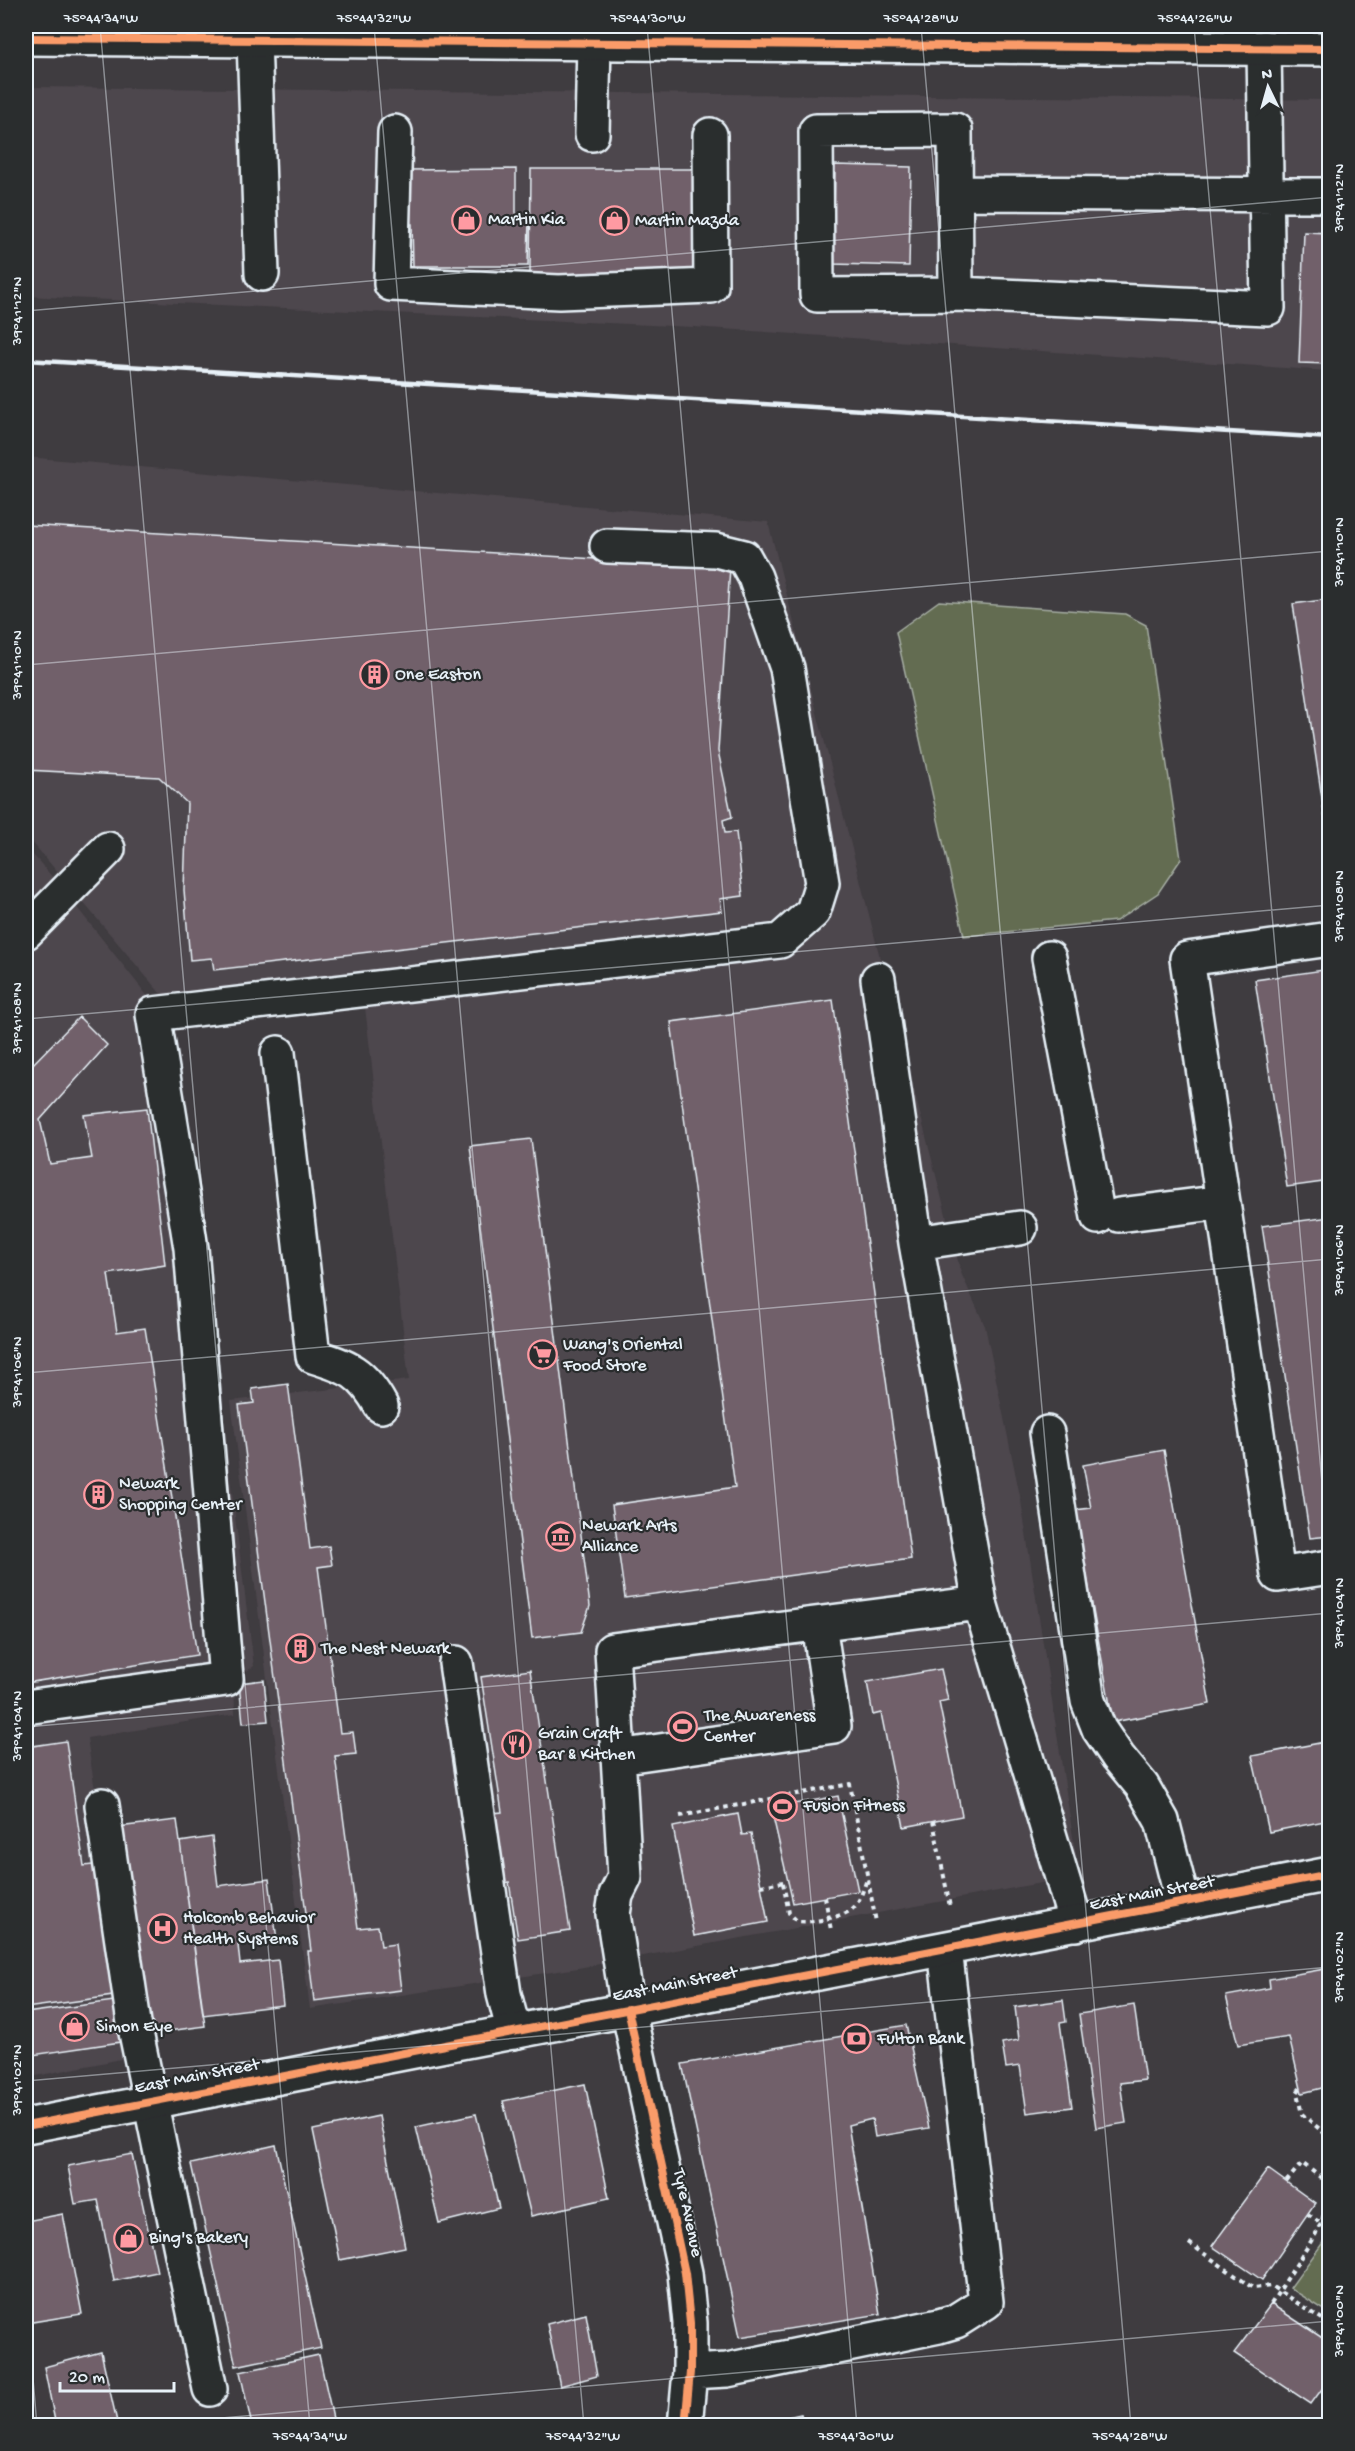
<svg xmlns="http://www.w3.org/2000/svg" width="1355" height="2451" viewBox="0 0 1355 2451" font-family="'Gochi Hand',sans-serif">
<style>
.built{fill:#4e474d}
.green{fill:#646c51;stroke:#a6aea4;stroke-width:1.5}
.building{fill:#71606a;stroke:#e8f1f8;stroke-width:1.5}
.lines{fill:none;stroke-linecap:round;stroke-linejoin:round}
.minor-casing{stroke:#e8f1f8;stroke-width:38}
.major-casing{stroke:#e8f1f8;stroke-width:38}
.path{stroke:#e8f1f8;stroke-width:4;stroke-dasharray:4.5 4.5;stroke-linecap:butt}
.minor{stroke:#2a2d2e;stroke-width:33}
.major{stroke:#2a2d2e;stroke-width:33}
.rail{stroke:#e8f1f8;stroke-width:4.5}
.cycleway-casing{stroke:#2a2d2e;stroke-width:11}
.cycleway{stroke:#fa9b69;stroke-width:8}
.ticks{fill:none;stroke:#e8f1f8;stroke-width:1.5;stroke-opacity:0.45}
.labels{text-anchor:middle;dominant-baseline:central;stroke-width:4.5;stroke-linejoin:round;paint-order:stroke}
.poi-label{font-size:18px;fill:#e8f1f8;stroke:#2a2d2e;text-anchor:start}
.street-label{font-size:18px;fill:#e8f1f8;stroke:#2a2d2e}
.neatline{fill:none;stroke:#e8f1f8;stroke-width:2}
.ticks-label{font-size:15px;text-anchor:middle;fill:#e8f1f8}
</style>
<rect width="100%" height="100%" fill="#3f3c40"/>
<filter id="ink" filterUnits="userSpaceOnUse"><feTurbulence type="fractalNoise" baseFrequency=".0167" numOctaves="2"/><feDisplacementMap in="SourceGraphic" scale="12" xChannelSelector="R" yChannelSelector="G"/><feConvolveMatrix kernelMatrix="1 2 1 2 8 2 1 2 1" color-interpolation-filters="sRGB"/></filter>
<g filter="url(#ink)">
<path class="built" d="M26,87L1329,100V371L694,327L26,296Z
M26,457L768,522L961,1273L985,1326L1021,1501L1079,1876L578,1968L310,2009L231,1401L409,1380L365,1007L189,1027L26,835Z
M26,847L55,880L173,1028L254,1666L234,1680L235,1714L87,1738L136,2056L26,2078Z"/>
<path class="green" d="M939,601L1125,614L1146,625L1181,859L1158,893L1116,921L964,936L896,632Z
M1324,2241L1329,2245V2313L1290,2288Z"/>
<path class="building" d="M835,165L911,167L909,266L833,264Z
M516,169V216H529L528,266H413L412,224H404L405,170Z
M516,169V216H529L528,266H413L412,224H404L405,170Z
M531,169H696V274H530Z
M531,169H696V274H530Z
M1304,232L1330,233V364L1299,363Z
M26,525L730,567L718,751L732,817L723,820L725,833L736,832L743,896L720,899L722,911L214,970L212,958L190,960L184,890L187,803L159,777L26,770Z
M1330,599V852L1293,604Z
M1330,969V1181L1287,1187L1255,980Z
M833,1000L911,1559L625,1598L612,1505L735,1487L671,1022Z
M79,1017L107,1045L40,1120L50,1164L92,1158L84,1115L147,1108L165,1265L108,1274L117,1332L145,1328L197,1655L26,1683V1071Z
M531,1139L590,1606L581,1632L532,1638L470,1146Z
M1330,1217V1536L1310,1538L1262,1226Z
M288,1384L310,1549L329,1546L332,1565L318,1567L340,1733L353,1732L356,1754L335,1756L358,1928L378,1926L381,1946L395,1944L401,1990L314,2001L308,1951H311L239,1405L254,1403L252,1389Z
M1164,1450L1210,1704L1113,1722L1075,1510L1091,1508L1083,1465Z
M941,1669L948,1700L939,1702L962,1816L904,1827L881,1713L873,1715L867,1682Z
M530,1670L570,1931L518,1939L509,1882L504,1883L493,1813L502,1812L481,1677Z
M264,1680L268,1721L243,1723L239,1683Z
M66,1741L84,1866L101,1864L120,1995L26,2008V1747Z
M1330,1741V1820L1269,1832L1252,1756Z
M838,1796L858,1891L793,1903L771,1808Z
M738,1814L742,1835L751,1834L768,1922L694,1936L673,1827Z
M177,1820L205,2026L146,2034L118,1827Z
M212,1837L218,1886L269,1879L277,1940L238,1945L240,1964L278,1960L283,2005L203,2015L180,1842Z
M1330,1968V2086L1302,2093L1289,2037L1238,2045L1226,1996L1270,1988L1269,1979Z
M121,2000L127,2041L26,2056V2013Z
M1063,2000L1066,2022L1060,2023L1072,2107L1027,2113L1020,2066L1006,2068L1002,2043L1019,2040L1015,2007Z
M1134,2005L1145,2080L1120,2083L1126,2123L1096,2128L1079,2014Z
M906,2025L929,2128L875,2137L872,2119L848,2125L880,2314L740,2337L682,2064Z
M585,2084L609,2198L531,2216L503,2101Z
M476,2114L499,2208L439,2223L416,2127Z
M379,2116L405,2247L340,2260L313,2130Z
M276,2145L321,2348L236,2366L191,2164Z
M132,2154L157,2272L114,2281L98,2200L75,2204L68,2166Z
M1268,2169L1315,2203L1262,2280L1212,2246Z
M63,2214L82,2314L26,2323V2221Z
M1271,2304L1330,2343V2378L1311,2404L1234,2353Z
M586,2314L597,2376L560,2386L547,2324Z
M101,2352L118,2426H56L44,2367Z
M319,2355L334,2423L323,2426H252L240,2372Z
M801,2414L804,2425L814,2423L815,2426H749Z"/>
<g class="lines">
<defs>
<path id="minor" d="M1002,26L1011,46
M254,39L262,274
M395,132L391,284L559,292L711,286L710,135
M592,134L594,42
M956,193L1330,195
M956,294L955,130L816,131L817,295L956,294L1268,308L1264,48
M26,932L108,849
M1330,939L1187,959L1278,1575L1330,1567
M1049,958L1098,1217
M878,979L916,1243L980,1603L1076,1924
M278,1053L313,1356C348,1367 362,1371 381,1406
M1119,1215L1223,1202
M916,1243L1020,1228
M1047,1433L1088,1701L1099,1729L1118,1757L1142,1786L1162,1821L1183,1903
M456,1663L504,1994L514,2032
M26,1707L226,1679L191,1248L153,1014L780,941L813,912L822,883L787,668L755,577L744,557L716,550L607,546
M618,1757L834,1726L819,1624
M102,1805L134,2023L210,2389
M690,2372L727,2370L939,2326L956,2321L986,2302L945,1949
M685,2426L690,2372V2323L685,2273L628,2009L613,1914L616,1895L625,1877L612,1650L980,1603"/>
<path id="major" d="M26,38L1330,49
M26,2126L1330,1874"/>
</defs>
<use href="#minor" class="minor-casing"/>
<use href="#major" class="major-casing"/>
<path class="path" d="M680,1816L850,1784L876,1922
M933,1821L950,1907
M783,1883L789,1913L797,1921C807,1922 816,1921 826,1919C856,1912 857,1908 867,1879
M761,1886L788,1881
M825,1897L831,1930
M1300,2088L1297,2093L1302,2114L1330,2138
M1308,2214L1330,2230
M1189,2243L1253,2288L1271,2286L1330,2324
M1271,2304L1322,2224L1328,2183L1302,2163L1286,2182"/>
<use href="#minor" class="minor"/>
<use href="#major" class="major"/>
<path class="rail" d="M26,360L1330,438"/>
<defs>
<path id="cycleway" d="M26,38L1330,49
M628,2009L685,2273L690,2323V2372L685,2426
M26,2126L1330,1874"/>
</defs>
<use href="#cycleway" class="cycleway-casing"/>
<use href="#cycleway" class="cycleway"/>
</g>
</g>
<path class="ticks" d="M100,26L310,2426M374,26L584,2426M647,26L857,2426M921,26L1131,2426M1194,26L1330,1574M26,311L1330,197M26,665L1330,551M26,1019L1330,905M26,1373L1330,1259M26,1727L1330,1613M26,2081L1330,1967M26,2296L37,2426M130,2426L1330,2321"/>
<defs>
<symbol id="shop-ring" viewBox="-11 -11 22 22"><circle r="9.5" fill="#2a2d2e" stroke="#ff9aa2" stroke-width="1.5"/><path d="M-5-2.5h2.3a2.7 3.5 0 0 1 5.4 0H5L5.5 6h-11ZM-1.5-2.5h3a1.5 2.3 0 0 0-3 0Z" fill="#ff9aa2"/></symbol>
<symbol id="building-ring" viewBox="-11 -11 22 22"><circle r="9.5" fill="#2a2d2e" stroke="#ff9aa2" stroke-width="1.5"/><path d="M-4-6H4V6H1V3H-1V6H-4ZM-2.5-4.3h1.7v1.8h-1.7ZM.8-4.3h1.7v1.8H.8ZM-2.5-1h1.7V.8h-1.7ZM.8-1h1.7V.8H.8Z" fill="#ff9aa2"/></symbol>
<symbol id="supermarket-ring" viewBox="-11 -11 22 22"><circle r="9.5" fill="#2a2d2e" stroke="#ff9aa2" stroke-width="1.5"/><path d="M-6-5.5h2.5l.6 2H6L4.5 2H-2.5L-4.4-4H-6ZM-1.5 3.2a1.3 1.3 0 1 0 .1 0ZM3 3.2a1.3 1.3 0 1 0 .1 0Z" fill="#ff9aa2"/></symbol>
<symbol id="museum-ring" viewBox="-11 -11 22 22"><circle r="9.5" fill="#2a2d2e" stroke="#ff9aa2" stroke-width="1.5"/><path d="M0-6L6-3V-2H-6V-3ZM-5-1h2V3h-2ZM-1-1h2V3h-2ZM3-1h2V3H3ZM-6 4H6V6H-6Z" fill="#ff9aa2"/></symbol>
<symbol id="stadium-ring" viewBox="-11 -11 22 22"><circle r="9.5" fill="#2a2d2e" stroke="#ff9aa2" stroke-width="1.5"/><path d="M0-5a6.5 5 0 1 0 0 10a6.5 5 0 1 0 0-10ZM-3.5-1.8h7v3.6h-7Z" fill="#ff9aa2"/></symbol>
<symbol id="restaurant-ring" viewBox="-11 -11 22 22"><circle r="9.5" fill="#2a2d2e" stroke="#ff9aa2" stroke-width="1.5"/><path d="M-5-6h1v4h1v-4h1v4h1v-4h1v5L-1.5 .5V6h-2V.5L-5-1ZM5-6V6H3V1.5H1.5Q1.5-4 5-6Z" fill="#ff9aa2"/></symbol>
<symbol id="hospital-ring" viewBox="-11 -11 22 22"><circle r="9.5" fill="#2a2d2e" stroke="#ff9aa2" stroke-width="1.5"/><path d="M-5-5h3v3.5h4V-5h3V5h-3V1.5h-4V5h-3Z" fill="#ff9aa2"/></symbol>
<symbol id="bank-ring" viewBox="-11 -11 22 22"><circle r="9.5" fill="#2a2d2e" stroke="#ff9aa2" stroke-width="1.5"/><path d="M-6-4H6V4H-6ZM0-2.3a2.3 2.3 0 1 0 0 4.6a2.3 2.3 0 1 0 0-4.6Z" fill="#ff9aa2"/></symbol>
</defs>
<g fill-rule="evenodd">
<use href="#shop-ring" x="450" y="204" width="33" height="33"/>
<use href="#shop-ring" x="598" y="204" width="33" height="33"/>
<use href="#building-ring" x="358" y="658" width="33" height="33"/>
<use href="#supermarket-ring" x="526" y="1338" width="33" height="33"/>
<use href="#building-ring" x="82" y="1478" width="33" height="33"/>
<use href="#museum-ring" x="544" y="1520" width="33" height="33"/>
<use href="#building-ring" x="284" y="1632" width="33" height="33"/>
<use href="#stadium-ring" x="666" y="1710" width="33" height="33"/>
<use href="#restaurant-ring" x="500" y="1728" width="33" height="33"/>
<use href="#stadium-ring" x="766" y="1790" width="33" height="33"/>
<use href="#hospital-ring" x="146" y="1912" width="33" height="33"/>
<use href="#shop-ring" x="58" y="2010" width="33" height="33"/>
<use href="#bank-ring" x="840" y="2022" width="33" height="33"/>
<use href="#shop-ring" x="112" y="2222" width="33" height="33"/>
</g>
<g class="labels">
<g class="poi-label">
<text x="488" y="220">Martin Kia</text>
<text x="635" y="221">Martin Mazda</text>
<text x="395" y="675">One Easton</text>
<text x="563" y="1345">Wang's Oriental<tspan x="563" dy="21">Food Store</tspan></text>
<text x="119" y="1484">Newark<tspan x="119" dy="21">Shopping Center</tspan></text>
<text x="582" y="1526">Newark Arts<tspan x="582" dy="21">Alliance</tspan></text>
<text x="321" y="1649">The Nest Newark</text>
<text x="704" y="1716">The Awareness<tspan x="704" dy="21">Center</tspan></text>
<text x="538" y="1734">Grain Craft<tspan x="538" dy="21">Bar &amp; Kitchen</tspan></text>
<text x="803" y="1806">Fusion Fitness</text>
<text x="183" y="1918">Holcomb Behavior<tspan x="183" dy="21">Health Systems</tspan></text>
<text x="96" y="2027">Simon Eye</text>
<text x="877" y="2039">Fulton Bank</text>
<text x="149" y="2238">Bing's Bakery</text>
</g>
<g class="street-label">
<text transform="translate(1152 1894) rotate(-11)">East Main Street</text>
<text transform="translate(675 1985) rotate(-11)">East Main Street</text>
<text transform="translate(197 2077) rotate(-11)">East Main Street</text>
<text transform="translate(687 2213) rotate(78)">Tyre Avenue</text>
</g>
</g>
<rect width="1355" height="2451" fill="none" stroke="#2a2d2e" stroke-width="66"/>
<g transform="translate(1268 87) rotate(355)" stroke="#2a2d2e" stroke-width="4.5" paint-order="stroke">
<path d="M0-4.5L10 22L0 15L-10 22Z" fill="#e8f1f8"/>
<text y="-9" font-size="16" font-weight="bold" text-anchor="middle" fill="#e8f1f8">N</text>
</g>
<path d="M60 2382v9h114v-9" fill="none" stroke="#e8f1f8" stroke-width="3"/>
<text x="69" y="2382" font-size="18" fill="#e8f1f8" stroke="#2a2d2e" stroke-width="4.5" paint-order="stroke">20 m</text>
<rect x="33" y="33" width="1289" height="2385" class="neatline"/>
<g class="ticks-label">
<text x="101" y="22">75°44'34"W</text>
<text x="374" y="22">75°44'32"W</text>
<text x="648" y="22">75°44'30"W</text>
<text x="921" y="22">75°44'28"W</text>
<text x="1195" y="22">75°44'26"W</text>
<text transform="translate(1338 198) rotate(-90)" y="5">39°41'12"N</text>
<text transform="translate(16 311) rotate(-90)" y="5">39°41'12"N</text>
<text transform="translate(1338 552) rotate(-90)" y="5">39°41'10"N</text>
<text transform="translate(16 665) rotate(-90)" y="5">39°41'10"N</text>
<text transform="translate(1338 906) rotate(-90)" y="5">39°41'08"N</text>
<text transform="translate(16 1018) rotate(-90)" y="5">39°41'08"N</text>
<text transform="translate(1338 1260) rotate(-90)" y="5">39°41'06"N</text>
<text transform="translate(16 1372) rotate(-90)" y="5">39°41'06"N</text>
<text transform="translate(1338 1613) rotate(-90)" y="5">39°41'04"N</text>
<text transform="translate(16 1726) rotate(-90)" y="5">39°41'04"N</text>
<text transform="translate(1338 1967) rotate(-90)" y="5">39°41'02"N</text>
<text transform="translate(16 2080) rotate(-90)" y="5">39°41'02"N</text>
<text transform="translate(1338 2321) rotate(-90)" y="5">39°41'00"N</text>
<text x="310" y="2440">75°44'34"W</text>
<text x="583" y="2440">75°44'32"W</text>
<text x="856" y="2440">75°44'30"W</text>
<text x="1130" y="2440">75°44'28"W</text>
</g>
</svg>
